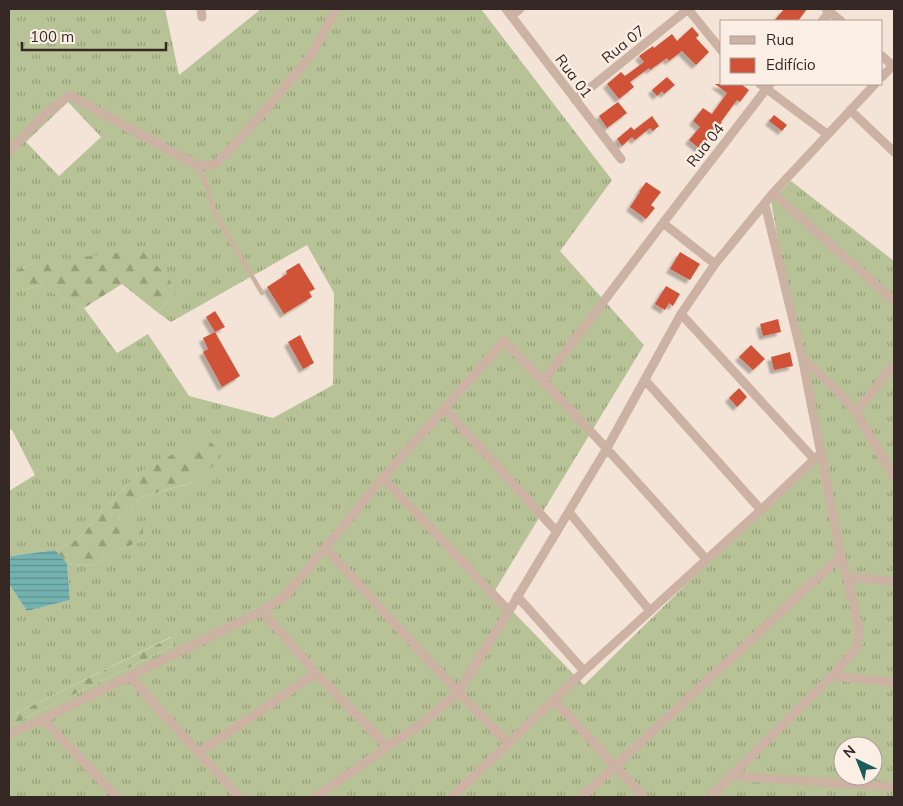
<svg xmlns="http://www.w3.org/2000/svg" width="903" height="806" viewBox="0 0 903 806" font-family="Mulish,sans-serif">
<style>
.grass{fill:url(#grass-tufts);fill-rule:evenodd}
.forest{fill:url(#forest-firs)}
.water{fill:url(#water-rules)}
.building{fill:#d05238;filter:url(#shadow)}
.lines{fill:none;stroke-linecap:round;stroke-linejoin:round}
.service{stroke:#ccb2a2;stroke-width:4.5}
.minor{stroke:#ccb2a2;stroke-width:9}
.labels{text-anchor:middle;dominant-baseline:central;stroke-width:4.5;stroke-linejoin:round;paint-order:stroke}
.street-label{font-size:15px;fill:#362925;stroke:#fbeee4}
</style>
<defs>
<pattern id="grass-tufts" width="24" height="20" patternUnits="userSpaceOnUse" patternTransform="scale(1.25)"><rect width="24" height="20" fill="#b7c396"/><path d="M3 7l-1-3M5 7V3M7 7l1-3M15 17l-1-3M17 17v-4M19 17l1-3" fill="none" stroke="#969e7a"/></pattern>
<pattern id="forest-firs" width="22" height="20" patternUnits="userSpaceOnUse" patternTransform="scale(1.25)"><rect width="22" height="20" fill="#b7c396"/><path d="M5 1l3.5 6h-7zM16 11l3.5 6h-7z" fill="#969e7a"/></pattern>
<pattern id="water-rules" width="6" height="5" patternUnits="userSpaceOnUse" patternTransform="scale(1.25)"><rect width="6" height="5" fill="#74b2b0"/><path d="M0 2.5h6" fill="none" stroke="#60918f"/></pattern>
<filter id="shadow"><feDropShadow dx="-4" dy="4" stdDeviation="1" flood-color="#0004"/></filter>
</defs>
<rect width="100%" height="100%" fill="#f3e4d7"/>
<path class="grass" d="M9,9H165L179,75L261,9H481L612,180L560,251L644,345L494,592L584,685L816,456L820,454L810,420L771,201L791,181L894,261V797H9V726L173,646L171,637L9,717V584L27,611L70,600L67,563L91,566L120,550L143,540L118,526L120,516L141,497L191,483L205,438L140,472L99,514L78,539L55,550L11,556L9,562V491L35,475L12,430L9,429V298L16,291L40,286L84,308L117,353L148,334L189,396L273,418L333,385L334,293L307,245L171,322L157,312L175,294L34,263L9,273ZM68,102L101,137L59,176L26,142ZM843,746H873V776H843Z"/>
<path class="forest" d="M141,250L169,278L175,294L157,312L122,284L84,308L40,286L16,291L9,298V273L34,263Z
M205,437L217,448V463L190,483L141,497L120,516L118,526H143V540L120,550L91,566L67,563L55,550L78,539L99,514L140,472Z
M172,637L173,646L9,726V717Z"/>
<path class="water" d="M55,550L67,563L70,600L27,611L9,584V562L11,556Z"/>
<path class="building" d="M784,9H807L798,21H774Z
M692,27L699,35L696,38L709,52L696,65L682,51L669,61L667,58L650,70L649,68L630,82L634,87L619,99L607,84L621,72L625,76L644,62L639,56L653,46L654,48L672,34L677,41Z
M667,77L675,85L664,94L662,91L657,96L652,90Z
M715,84H741L749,90L740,102L737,100L721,122H722L700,149L689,140L700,127L693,121L703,108L712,114L727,93Z
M618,102L627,113L607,128L599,116Z
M774,115L787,125L782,131L769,121Z
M652,116L659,126L653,131L650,128L635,140L632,137L622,146L617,139L631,127L634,130Z
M646,182L661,192L651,205L655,208L646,219L630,207L640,192H639Z
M680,252L700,264L690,280L670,269Z
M299,263L315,289L309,292L312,297L284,314L267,287L287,274L286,271Z
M666,286L680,294L673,306L669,303L665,310L655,304Z
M215,311L225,327L215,332L206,317Z
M778,319L781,332L763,336L760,324Z
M215,332L240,376L222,387L203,352L208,349L203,338Z
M300,335L314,363L303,369L288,342Z
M751,345L765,359L753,370L739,357Z
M790,352L793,366L774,370L771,357Z
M739,388L747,397L737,407L729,398Z"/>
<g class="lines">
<path class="service" d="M198,166L207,187L214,212L262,293"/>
<path class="minor" d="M201,9L202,17
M506,9L621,159
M688,9L722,51
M826,9L841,21
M511,16L520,9
M822,21L830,12
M882,56L893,66
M882,77L894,64
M760,84L827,134
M575,100L688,9
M850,110L894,152
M9,151L40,119L69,95L198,166L215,164L224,156L269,106L312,54L335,11L337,9
M773,193L894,301
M663,223L715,264
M681,314L814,459
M802,357L838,392L856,412L894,477
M544,380L663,223L770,84
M645,380L761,510
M444,408L556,531
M856,412L894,365
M383,478L509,611
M569,512L650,611
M325,548L458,692L509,744
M847,577L894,581
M517,596L584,671
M262,611L316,673L387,746
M129,676L239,797
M832,676L894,682
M554,700L644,797
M43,719L117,797
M9,734L43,719L262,611L286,595L383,478L504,341C574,411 640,485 706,559
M198,753L316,673
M733,776L894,787
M315,797L425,721L458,692L509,611L607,448L681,314L715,264L773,193L875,84
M452,797L584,671L761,510L820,454
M582,797L841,556
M710,797L832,676L857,648L859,628L847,577L841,556L802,357L765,204"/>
</g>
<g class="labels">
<g class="street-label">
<text transform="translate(623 44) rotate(-39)">Rua 07</text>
<text transform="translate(574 76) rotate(53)">Rua 01</text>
<text transform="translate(705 145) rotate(-52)">Rua 04</text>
</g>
</g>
<rect width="903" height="806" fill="none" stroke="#362925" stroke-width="20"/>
<rect x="720" y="20" width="162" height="65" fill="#fbeee4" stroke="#ac9f98"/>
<rect x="730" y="36" width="25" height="8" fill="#ccb2a2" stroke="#ac9f98"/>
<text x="766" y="45" font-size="15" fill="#362925">Rua</text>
<rect x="730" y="58" width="25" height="15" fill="#d05238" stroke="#ac9f98"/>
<text x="766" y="70" font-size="15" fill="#362925">Edifício</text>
<g transform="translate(858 761) rotate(317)"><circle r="24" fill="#fbeee4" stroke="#ac9f98"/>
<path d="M0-4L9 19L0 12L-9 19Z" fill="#185b5a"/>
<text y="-8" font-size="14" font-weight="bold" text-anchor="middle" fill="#362925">N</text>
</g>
<path d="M22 42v8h144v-8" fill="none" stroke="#362925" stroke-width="2.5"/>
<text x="30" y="42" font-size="15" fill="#362925" stroke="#fbeee4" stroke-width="4" paint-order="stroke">100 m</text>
</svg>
